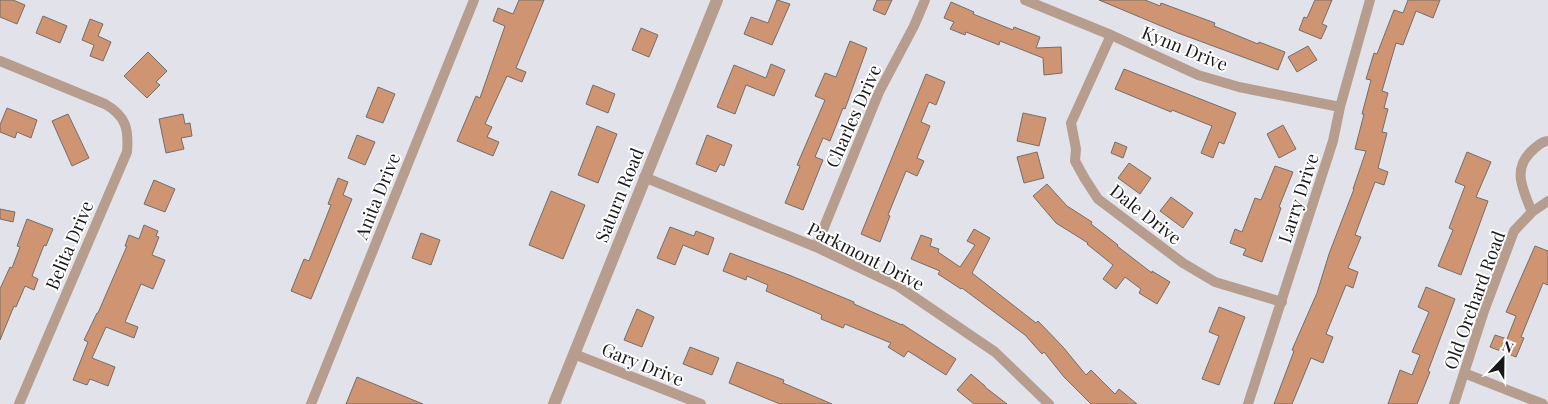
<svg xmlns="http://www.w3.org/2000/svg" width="1548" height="404" viewBox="0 0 1548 404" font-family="'Playfair Display',serif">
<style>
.building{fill:#cf9471;stroke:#756e69}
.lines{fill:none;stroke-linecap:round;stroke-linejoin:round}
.minor{stroke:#b79d8d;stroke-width:10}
.tertiary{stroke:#b79d8d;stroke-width:12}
.labels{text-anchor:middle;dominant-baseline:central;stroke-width:4;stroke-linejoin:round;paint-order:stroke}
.street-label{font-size:18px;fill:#18181b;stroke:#fff}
</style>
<rect width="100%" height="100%" fill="#e2e2eb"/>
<path class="building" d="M0,0H13L25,5L17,24L0,17Z
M519,0H544L516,68L526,72L522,82L507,76L485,124L492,127L487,137L499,142L493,156L457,141L476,96L480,98L505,26L493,21L498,8L513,14Z
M777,0L790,4L772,45L744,34L751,17L768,23Z
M877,0H892L885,15L873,10Z
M1099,0H1145L1160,6L1161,3L1215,23L1214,26L1258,44L1259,42L1285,52L1278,70L1178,33Z
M1315,0H1332L1322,24L1327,26L1321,39L1299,30L1304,17L1307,18Z
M1408,0H1440L1433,18L1416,11L1403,45L1396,43L1382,91L1388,93L1384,108L1388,109L1382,132L1387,133L1378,168L1388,172L1384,185L1375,182L1355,235L1361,237L1348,268L1358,272L1353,288L1346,285L1326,334L1333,337L1323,363L1311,358L1292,404H1274L1294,351L1292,350L1317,293L1329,254L1354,189H1353L1366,151L1355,149L1364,114H1362L1371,80L1366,79L1374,53L1377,54L1394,10L1403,13Z
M951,2L974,12L973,14L1013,30L1014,27L1040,37L1036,48L1061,47L1062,73L1044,75L1043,58L1000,41L999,45L966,32L965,35L950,29L954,22L944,18Z
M43,16L67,26L60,43L36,33Z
M90,19L103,24L98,36L111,42L103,61L90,56L94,45L82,40Z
M641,28L658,35L649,57L632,50Z
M850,41L867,48L845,109L843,108L830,141L823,138L815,157L823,160L803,210L785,203L800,166L797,165L825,100L815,96L825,73L836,77Z
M1308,46L1317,60L1297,72L1288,57Z
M148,52L167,71L156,82L160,85L147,98L124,76Z
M771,64L785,70L774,96L746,85L735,114L717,107L734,65L766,78Z
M1124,69L1236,113L1224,144L1219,142L1213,158L1201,153L1212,126L1172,110L1171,112L1115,89Z
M926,74L945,82L936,105L929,102L921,122L930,126L917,158L924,161L917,176L906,171L888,215L890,216L880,242L861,234Z
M593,85L615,94L608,113L586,104Z
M378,87L395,94L383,123L366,117Z
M7,108L37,120L31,138L17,132L15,138L0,132V125Z
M1023,113L1046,118L1039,146L1017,141Z
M68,114L89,158L72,166L52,121Z
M183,114L185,124L190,123L192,136L181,138L184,149L166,153L159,119Z
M1283,125L1296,149L1279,158L1267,134Z
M597,126L617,134L598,183L578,175Z
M357,135L375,142L365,165L348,158Z
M707,135L732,145L724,166L720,164L716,172L696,164Z
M1115,142L1127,147L1123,158L1111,153Z
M1037,152L1044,178L1024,183L1017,157Z
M1467,152L1491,162L1476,197L1488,201L1461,275L1438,266L1453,230L1449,228L1465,186L1455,182Z
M1129,163L1151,178L1140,194L1118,178Z
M1275,166L1293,172L1279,207L1281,208L1262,262L1243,255L1246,249L1230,243L1235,229L1242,232L1255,198L1261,200Z
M338,178L348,182L343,195L352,199L311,299L291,291L304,259L309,261L331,205L328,204Z
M154,180L175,189L165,212L144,204Z
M1047,184L1067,206L1092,222L1091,224L1118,245L1117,246L1152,273V271L1170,282L1157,304L1139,293L1141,289L1125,277L1116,289L1103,279L1113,265L1087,244L1088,243L1056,223L1033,196Z
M551,191L585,205L563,259L529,245Z
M1171,197L1193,213L1183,228L1160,211Z
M0,209L15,212L13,222L0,219Z
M27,219L53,229L46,246L44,245L32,276L38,279L34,290L25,286L16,307L14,306L0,340V289L10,267L12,268L20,247L17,246Z
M144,225L158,231L156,236L159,237L152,255L165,260L153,289L141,284L125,322L138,327L134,338L106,327L92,358L115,367L108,386L90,379L87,385L73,380L88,342L84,340L97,313H98L127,246H125L129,235L139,239Z
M670,227L694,236L696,231L714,238L708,255L683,245L675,265L657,258Z
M974,229L990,238L972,273L1036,323L1038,321L1063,347L1086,375L1091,370L1115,394L1119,389L1137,404H1091L1064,377L1044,352L1042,354L1025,335L962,288L961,289L938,274L940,271L911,259L921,235L932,239L930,246L939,249L938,252L960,267L975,245L967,241Z
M421,233L440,240L431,265L412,258Z
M1535,246L1548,251V285L1543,283L1521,337L1524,338L1516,357L1490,347L1495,335L1507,339L1516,316L1506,312Z
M730,253L789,275L854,302V304L902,325V324L956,359L946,375L908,351L904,357L888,347L891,343L845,324L843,328L821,319L822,315L766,291L768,285L747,276L746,280L723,271Z
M1426,287L1455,299L1428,371L1430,372L1417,404H1388L1400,370L1412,375L1420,355L1412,352L1429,312L1418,307Z
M1219,307L1245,317L1219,385L1202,379L1219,336L1209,332Z
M637,309L654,317L642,347L624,340Z
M690,347L719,358L712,375L683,364Z
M737,362L784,380L783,383L832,404H780L729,383Z
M971,374L985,386V387L1007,404H974L957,390Z
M357,377L423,404H346Z"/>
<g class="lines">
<path class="minor" d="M1025,0L1111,35L1198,75L1239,87L1340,107
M1111,35L1071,123L1076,149L1075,161L1085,179L1098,199L1183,263L1215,282L1282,302
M0,61L105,104C126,116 129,129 127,152L19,404
M644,177L816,247L898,286L995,352L1049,404
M1532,212C1522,188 1511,167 1535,148C1539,145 1542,141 1548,141
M816,247L879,92L914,26L925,0
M574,354L701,404
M1464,373L1543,404
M311,404L474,0
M1248,404L1333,141L1340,107L1370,0
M1454,404L1484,311L1514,231L1532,212L1548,201"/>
<path class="tertiary" d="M554,404L717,0"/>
</g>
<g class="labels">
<g class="street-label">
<text transform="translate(1185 48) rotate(22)">Kynn Drive</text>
<text transform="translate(853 116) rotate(-66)">Charles Drive</text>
<text transform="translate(619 195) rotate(-68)">Saturn Road</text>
<text transform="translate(377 196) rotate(-68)">Anita Drive</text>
<text transform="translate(1298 198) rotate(-72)">Larry Drive</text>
<text transform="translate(1146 214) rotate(38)">Dale Drive</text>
<text transform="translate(69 245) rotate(-67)">Belita Drive</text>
<text transform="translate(866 256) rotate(27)">Parkmont Drive</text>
<text transform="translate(1474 300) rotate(-70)">Old Orchard Road</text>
<text transform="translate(643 364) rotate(22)">Gary Drive</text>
</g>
</g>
<g transform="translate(1503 359) rotate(22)" stroke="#ffffff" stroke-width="4" paint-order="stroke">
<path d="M0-4L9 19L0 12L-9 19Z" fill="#18181b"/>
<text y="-8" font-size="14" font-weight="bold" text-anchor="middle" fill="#18181b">N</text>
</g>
</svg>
